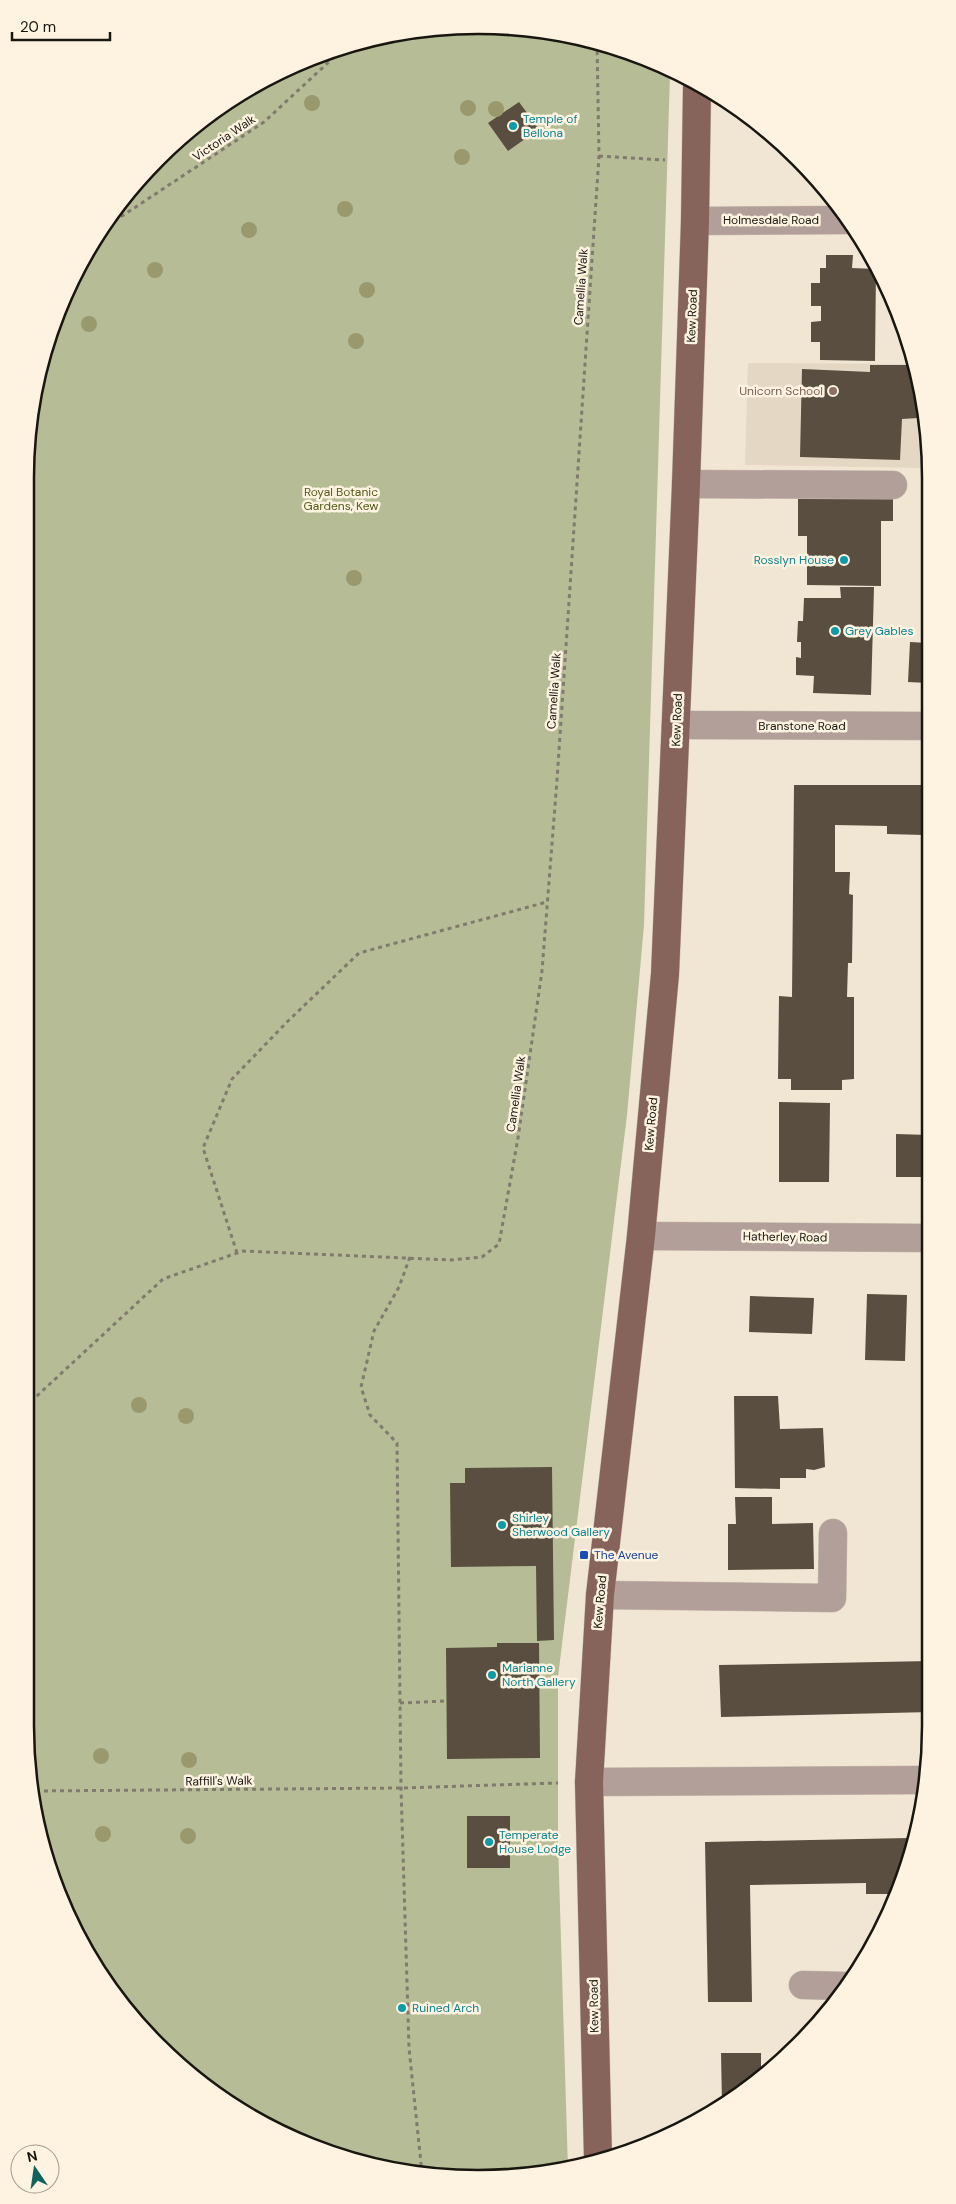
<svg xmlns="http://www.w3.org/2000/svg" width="956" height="2204" viewBox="0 0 956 2204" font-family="'DM Sans',sans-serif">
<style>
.education{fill:#e4d7c3}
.green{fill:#b6bc96}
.building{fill:#594e3f}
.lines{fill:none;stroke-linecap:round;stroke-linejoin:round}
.minor-casing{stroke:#c9c1b0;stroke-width:29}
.major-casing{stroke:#c9c1b0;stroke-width:29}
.path{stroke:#817b6e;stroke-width:3;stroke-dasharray:4 4;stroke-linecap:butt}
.minor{stroke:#b39f9a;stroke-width:28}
.major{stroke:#86635b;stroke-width:28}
.tree{fill:#9a996e}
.culture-dot{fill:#0f9aa8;stroke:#fdf3e0;stroke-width:2}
.education-dot{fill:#8d6e63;stroke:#fdf3e0;stroke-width:2}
.transit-dot{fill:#1a4fb4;stroke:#fdf3e0;stroke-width:2}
.labels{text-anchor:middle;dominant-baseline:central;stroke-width:5;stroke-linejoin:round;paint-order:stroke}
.culture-label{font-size:12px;fill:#0d838f;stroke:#fdf3e0;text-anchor:start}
.street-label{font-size:12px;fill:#19160f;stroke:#fdf3e0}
.education-label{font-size:12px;fill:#785e54;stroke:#fdf3e0;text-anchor:end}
.park-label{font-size:12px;fill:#545a1b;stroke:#fdf3e0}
.transit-label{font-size:12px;fill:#164399;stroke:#fdf3e0;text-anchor:start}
.rim{fill:none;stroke:#19160f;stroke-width:2.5}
</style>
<rect width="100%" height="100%" fill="#f0e6d3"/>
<path class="education" d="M748,363L912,364L927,419V468L745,465Z"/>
<path class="green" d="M449,26L537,29L624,49L670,74L644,925L627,1115L558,1677V1842L568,2170L478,2179L390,2170L252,2118L137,2024L86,1952L49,1872L25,1726V478L49,332L86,251L138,179L202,118L278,72L361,40Z"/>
<path class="building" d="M519,102L539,129L508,151L488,123Z
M826,255H853L852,268L876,269L875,361L820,360V342H811V322L821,321V306H811V283H820V268H826Z
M870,365H913L920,390L918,418L902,419L900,460L800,457L802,369L870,372Z
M798,496L893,497V521H881V586L807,585V536H798Z
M840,587H874L871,695L813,693L814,676L796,675V657L801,658V642H797L798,621H803L804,598H841Z
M910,642L928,643V683L908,682Z
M794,785H924V835L887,834V826L835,825V872H850L849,894L853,895L852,963H848L847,997H854V1079L842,1080V1090H791V1079H778L779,996L792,997Z
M923,841H928V868H924Z
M779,1102L830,1103L829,1182H779Z
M896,1134L929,1135V1177H896Z
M867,1294L907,1295L905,1361L865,1360Z
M921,1295L930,1296V1364H921Z
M750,1296L814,1298L812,1334L749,1332Z
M734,1396H778L780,1429L823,1428L825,1467L814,1470L806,1469V1478H780V1489L735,1488Z
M552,1467L554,1640L537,1641L536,1566L451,1567L450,1483H465V1468Z
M735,1497H772V1524L813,1523L814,1569L728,1570V1524H736Z
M497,1643H539L540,1758L447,1759L446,1648L497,1647Z
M931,1661V1712L721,1717L719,1665Z
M467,1816H510V1868H467Z
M909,1838L907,1872L897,1894H866V1883L750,1885L752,2002H708L705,1842Z
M721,2053H761V2072L722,2104Z"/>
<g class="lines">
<defs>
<path id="minor" d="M695,221L848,220
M686,484L893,485
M677,725L928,726
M641,1236L930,1238
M600,1595L832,1598L833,1533
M589,1782L922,1780
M803,1985L846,1986"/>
<path id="major" d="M598,2158L589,1782L600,1595L641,1236L665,974L686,484L695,221L697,88"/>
</defs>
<use href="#minor" class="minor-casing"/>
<use href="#major" class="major-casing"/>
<path class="path" d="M323,55L329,62
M599,156L665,160
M101,230L264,122L346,46
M237,1253L203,1148L232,1079L287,1022L359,953L547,902
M410,1257L399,1287L374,1331L361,1387L370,1415L397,1443L401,1788L409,2048L422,2173
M25,1407L163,1279L237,1253L243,1251L451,1260L482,1257L499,1244L518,1138L542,971L557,780L599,156L597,43
M400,1703L446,1701
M36,1791L401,1788L558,1783"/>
<use href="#minor" class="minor"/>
<use href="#major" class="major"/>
</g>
<g class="tree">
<circle cx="312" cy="103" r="8"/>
<circle cx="468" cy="108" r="8"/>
<circle cx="496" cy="109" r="8"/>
<circle cx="462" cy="157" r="8"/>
<circle cx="345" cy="209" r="8"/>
<circle cx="249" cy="230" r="8"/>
<circle cx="155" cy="270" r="8"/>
<circle cx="367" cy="290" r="8"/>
<circle cx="89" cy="324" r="8"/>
<circle cx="356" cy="341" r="8"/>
<circle cx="354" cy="578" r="8"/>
<circle cx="139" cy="1405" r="8"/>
<circle cx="186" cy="1416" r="8"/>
<circle cx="101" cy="1756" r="8"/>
<circle cx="189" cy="1760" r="8"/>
<circle cx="103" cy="1834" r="8"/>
<circle cx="188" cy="1836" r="8"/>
</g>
<g class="culture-dot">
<circle cx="513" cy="126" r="5"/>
<circle cx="844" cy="560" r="5"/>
<circle cx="835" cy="631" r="5"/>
<circle cx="502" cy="1525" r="5"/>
<circle cx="492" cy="1675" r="5"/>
<circle cx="489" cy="1842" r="5"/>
<circle cx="402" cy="2008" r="5"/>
</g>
<circle class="education-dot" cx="833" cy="391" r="5"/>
<rect class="transit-dot" x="579" y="1550" width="10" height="10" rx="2.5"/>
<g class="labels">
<g class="culture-label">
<text x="523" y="119">Temple of<tspan x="523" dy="14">Bellona</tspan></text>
<text x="834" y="560" text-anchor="end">Rosslyn House</text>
<text x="845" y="631">Grey Gables</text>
<text x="512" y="1518">Shirley<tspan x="512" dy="14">Sherwood Gallery</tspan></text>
<text x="502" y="1668">Marianne<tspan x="502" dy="14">North Gallery</tspan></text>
<text x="499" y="1835">Temperate<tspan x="499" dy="14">House Lodge</tspan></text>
<text x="412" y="2008">Ruined Arch</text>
</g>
<g class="street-label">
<text transform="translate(224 138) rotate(-34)">Victoria Walk</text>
<text x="771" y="220">Holmesdale Road</text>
<text transform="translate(581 287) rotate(-86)">Camellia Walk</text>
<text transform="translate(692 316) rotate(-88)">Kew Road</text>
<text transform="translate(554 691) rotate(-86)">Camellia Walk</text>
<text transform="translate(677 720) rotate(-88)">Kew Road</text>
<text x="802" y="726">Branstone Road</text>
<text transform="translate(516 1094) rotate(-82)">Camellia Walk</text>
<text transform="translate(651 1124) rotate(-85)">Kew Road</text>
<text transform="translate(785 1237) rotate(1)">Hatherley Road</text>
<text transform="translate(600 1602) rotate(-85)">Kew Road</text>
<text transform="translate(219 1781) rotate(-1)">Raffill's Walk</text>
<text transform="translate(594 2006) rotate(-91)">Kew Road</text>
</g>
<g class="education-label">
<text x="823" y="391">Unicorn School</text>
</g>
<g class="park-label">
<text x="341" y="492">Royal Botanic<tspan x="341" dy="14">Gardens, Kew</tspan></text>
</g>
<g class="transit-label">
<text x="594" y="1555">The Avenue</text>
</g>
</g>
<path d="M0 0H956V2204H0ZM478 34H478A444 444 0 0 1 922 478V1726A444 444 0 0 1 478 2170H478A444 444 0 0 1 34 1726V478A444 444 0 0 1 478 34Z" fill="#fdf3e0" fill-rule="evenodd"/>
<path class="rim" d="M478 34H478A444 444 0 0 1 922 478V1726A444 444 0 0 1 478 2170H478A444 444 0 0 1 34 1726V478A444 444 0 0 1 478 34Z"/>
<g transform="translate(35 2169) rotate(347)"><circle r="24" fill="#fdf3e0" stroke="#a29b8c"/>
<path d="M0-4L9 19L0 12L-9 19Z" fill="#126260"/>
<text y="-8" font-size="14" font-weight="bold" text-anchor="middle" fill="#19160f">N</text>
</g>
<path d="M12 32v8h98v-8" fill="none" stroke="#19160f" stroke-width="2.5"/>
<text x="20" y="32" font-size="15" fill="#19160f" stroke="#fdf3e0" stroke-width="4" paint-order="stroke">20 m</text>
</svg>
